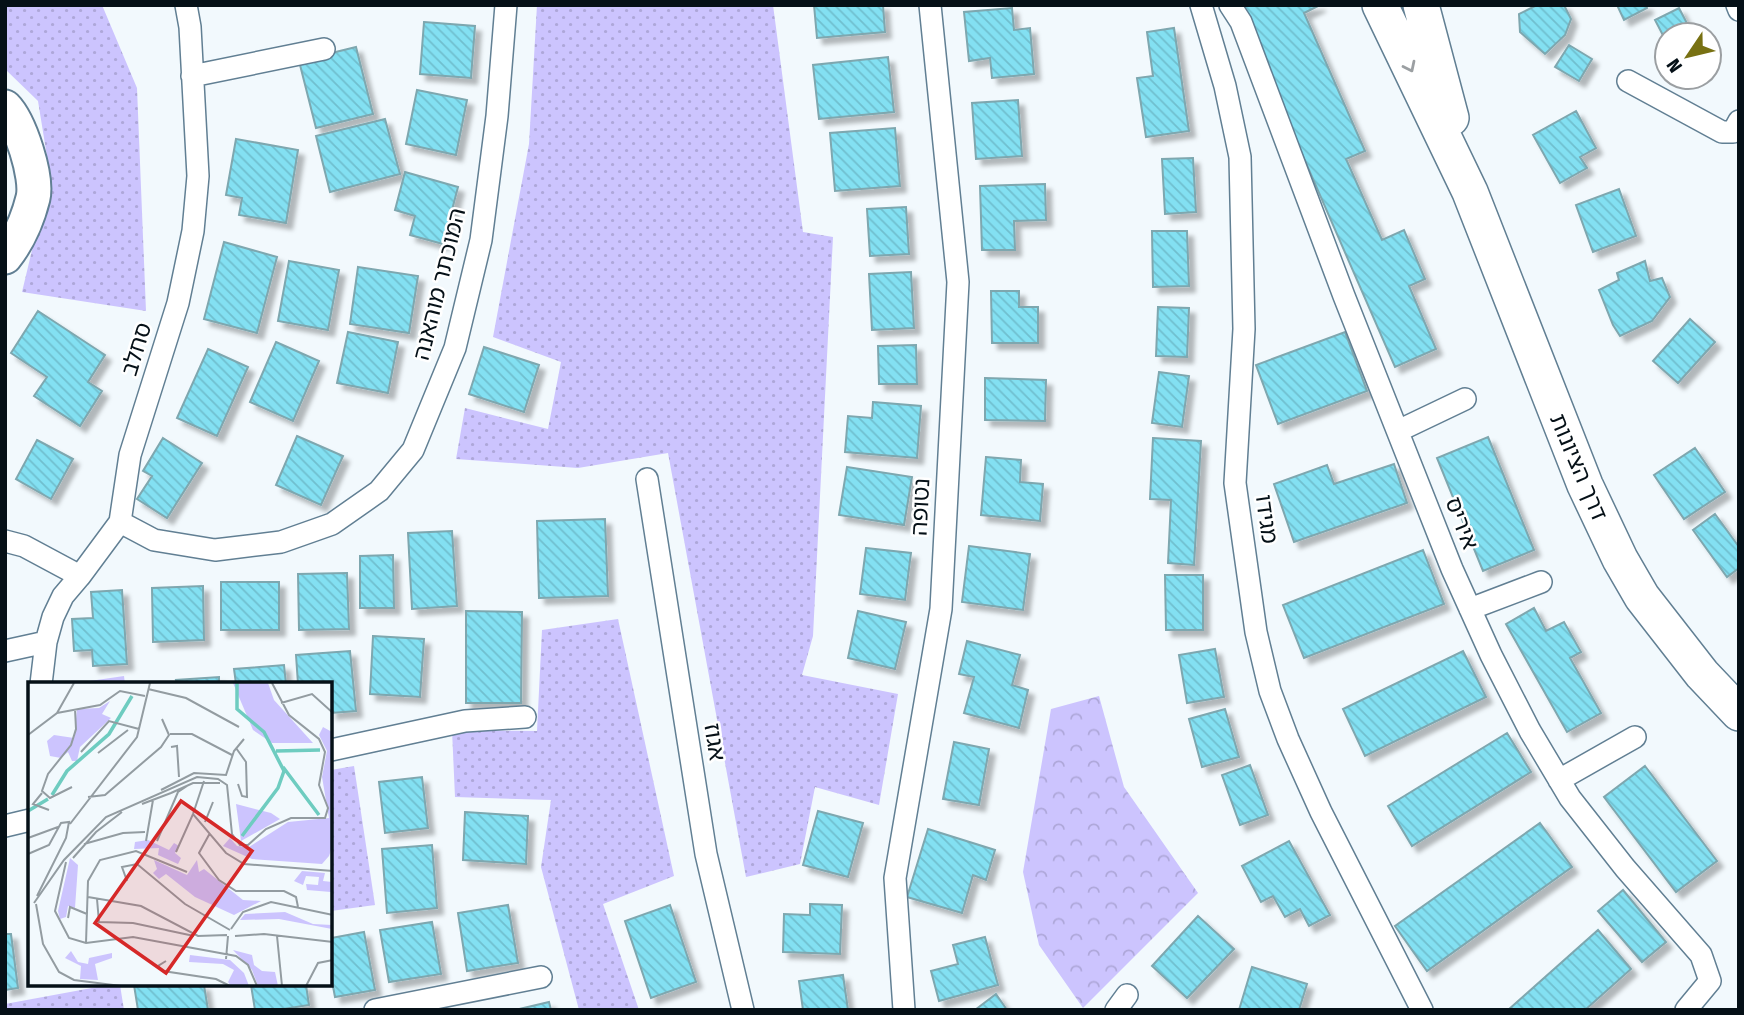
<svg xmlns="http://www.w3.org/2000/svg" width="1744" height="1015" viewBox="0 0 1744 1015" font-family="'Fira Sans Condensed','Noto Sans Hebrew',sans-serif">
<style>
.grass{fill:url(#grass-dots)}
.park{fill:url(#park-crowns)}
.pitch{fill:#ccc4fe}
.building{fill:url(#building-back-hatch);stroke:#7ea7af;stroke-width:2;filter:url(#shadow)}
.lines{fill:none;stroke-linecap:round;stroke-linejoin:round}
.minor-casing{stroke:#617f93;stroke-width:24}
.primary-casing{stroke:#617f93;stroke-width:37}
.trunk-casing{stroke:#617f93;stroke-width:38}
.minor{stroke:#fff;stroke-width:21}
.primary{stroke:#fff;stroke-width:33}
.trunk{stroke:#fff;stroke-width:35}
.oneway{stroke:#9b9fa2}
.labels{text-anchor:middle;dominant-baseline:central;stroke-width:5;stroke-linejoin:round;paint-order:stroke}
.street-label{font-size:23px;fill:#051017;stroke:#fff}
.inset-river{fill:none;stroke:#6eccc0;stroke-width:3.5}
.inset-road{fill:none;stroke:#939ca1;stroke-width:2}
.view{fill:#d62828;fill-opacity:0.15;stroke:#d62828;stroke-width:3.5}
.inset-edge{fill:none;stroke:#051017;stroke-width:3.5}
</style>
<defs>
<pattern id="grass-dots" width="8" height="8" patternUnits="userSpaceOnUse" patternTransform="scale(1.75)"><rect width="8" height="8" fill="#ccc4fe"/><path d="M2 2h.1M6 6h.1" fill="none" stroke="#aea7d9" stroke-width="1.8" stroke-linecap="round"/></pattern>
<pattern id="park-crowns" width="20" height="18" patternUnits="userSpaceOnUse" patternTransform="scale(1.75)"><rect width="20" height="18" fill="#ccc4fe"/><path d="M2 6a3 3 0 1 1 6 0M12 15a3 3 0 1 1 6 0" fill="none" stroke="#aea7d9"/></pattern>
<pattern id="building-back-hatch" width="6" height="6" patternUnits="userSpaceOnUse" patternTransform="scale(1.75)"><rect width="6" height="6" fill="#83e0f2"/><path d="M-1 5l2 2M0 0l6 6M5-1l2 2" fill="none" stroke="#70bfcf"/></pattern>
<filter id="shadow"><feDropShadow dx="6" dy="6" stdDeviation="2" flood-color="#0004"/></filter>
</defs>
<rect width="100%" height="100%" fill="#f2f9fd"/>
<path class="grass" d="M5,5H102L137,88L146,311L22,292L50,175L38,101L5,69Z
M537,5H773L803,232L833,237L813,636L802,675L898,694L879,805L815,787L800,864L746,877L668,453L578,468L456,459L465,408L548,429L561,362L493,337L529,144Z
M618,619L674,876L603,904L639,1010H579L541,867L551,800L455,797L452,730L537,731L542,630Z
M354,766L375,905L331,911V770Z
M108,985H120L124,1010H5V1004Z"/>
<path class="park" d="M1099,696L1124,787L1198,893L1083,1008L1039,945L1023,872L1051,709Z"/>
<path class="pitch" d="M124,676L125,684H69Z"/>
<path class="building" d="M814,5H883L885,32L817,38Z
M1237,5H1320L1304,13L1365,151L1346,159L1382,240L1404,230L1425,279L1409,286L1436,349L1395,367Z
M1537,5H1564L1571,19L1565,35L1545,54L1520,32L1519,14Z
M1617,5H1646L1647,8L1624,20Z
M1012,8L1014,30L1030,28L1034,74L992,78L990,58L969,61L964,12Z
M1679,8L1693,35H1667V43L1655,20Z
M424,22L475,26L471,78L420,74Z
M1174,28L1189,131L1146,137L1137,78L1153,76L1147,32Z
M1569,45L1592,59L1579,81L1555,67Z
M356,47L373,114L316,128L299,61Z
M888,57L894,112L819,119L813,65Z
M417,90L467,100L456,155L406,144Z
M1018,100L1022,156L976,159L972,103Z
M1576,111L1596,148L1580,157L1587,168L1560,183L1533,135Z
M385,119L400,174L330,192L316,136Z
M895,128L900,186L835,191L830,133Z
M236,139L298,150L286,223L239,215L242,198L226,195Z
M1193,158L1196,212L1165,214L1162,159Z
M405,172L458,187L443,244L410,235L415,216L395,210Z
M1045,184L1046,220L1014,221L1015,250H982L980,186Z
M1619,189L1636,236L1593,252L1576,205Z
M906,207L909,254L870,256L867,209Z
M1152,231H1187L1189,286L1153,287Z
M224,242L277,257L257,333L204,319Z
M289,261L339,270L328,330L278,321Z
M1645,261L1650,281L1662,278L1670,297L1652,321L1620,336L1613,325L1599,290L1619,280L1617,273Z
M358,267L418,276L409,333L350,324Z
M911,272L914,328L872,330L869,274Z
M991,291H1019V307H1038V343H992Z
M1158,307L1189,308L1187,357L1156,356Z
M38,311L105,355L88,382L102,391L80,426L34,396L47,377L11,353Z
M1690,319L1715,342L1678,383L1653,361Z
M348,332L398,342L388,393L337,383Z
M1345,332L1367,391L1278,424L1256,365Z
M276,342L319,361L293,421L250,402Z
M916,345L917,384H879L878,346Z
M484,347L539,365L524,412L469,394Z
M208,349L248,367L217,436L177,418Z
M1159,372L1189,376L1182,427L1152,423Z
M985,378L1046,380L1045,421L985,420Z
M873,402L921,406L917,458L845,452L848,416L872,418Z
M297,436L343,456L321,505L276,485Z
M1488,437L1534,550L1483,571L1437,458Z
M163,438L202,463L167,518L137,499L152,476L143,471Z
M1153,438L1201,441L1194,565L1168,563L1171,500L1150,499Z
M37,440L73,459L51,499L16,479Z
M1695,448L1725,492L1684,519L1654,475Z
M986,457L1021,460L1020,482L1043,484L1040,521L981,515Z
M1394,464L1407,503L1294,542L1274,484L1327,465L1334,484Z
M847,467L912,477L904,525L839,515Z
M1715,514L1739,547V568L1727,577L1693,530Z
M605,519L608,596L539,598L537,521Z
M452,531L457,606L412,609L408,533Z
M969,546L1030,554L1023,610L962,602Z
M866,548L911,553L905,600L860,594Z
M1423,550L1444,604L1304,658L1283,605Z
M393,555L394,608H360V556Z
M347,573L349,629L299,630L298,574Z
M1165,575H1203V630H1166Z
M221,582H279V630H221Z
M203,586L204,640L153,642L152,588Z
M122,590L127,664L93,666L92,650L74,651L72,619L93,618L91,592Z
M1534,608L1546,631L1564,622L1581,652L1570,658L1601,713L1567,732L1506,624Z
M466,611L522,612L521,703H466Z
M858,611L906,622L895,669L848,658Z
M373,636L424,639L420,697L370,694Z
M967,641L1020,655L1012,685L1028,690L1019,728L964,713L974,677L959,674Z
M1215,649L1224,697L1187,703L1179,655Z
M350,651L356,711L331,713V684H298L296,655Z
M1463,651L1486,697L1365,756L1343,709Z
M284,665L286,684H236L234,669Z
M219,677V684H177L176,680Z
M1225,709L1239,757L1202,767L1189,719Z
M1507,733L1531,772L1412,846L1388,806Z
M954,742L989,749L979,805L943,799Z
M1250,765L1268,815L1240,825L1222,775Z
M1645,766L1717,861L1676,892L1604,797Z
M422,777L428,828L385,833L379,782Z
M818,811L863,823L848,877L803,865Z
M465,812L528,816L526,864L463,860Z
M1540,823L1572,867L1427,971L1395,926Z
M928,829L995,850L986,880L973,875L962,913L907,897Z
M1289,841L1330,915L1309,926L1300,909L1285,917L1273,896L1261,902L1242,866Z
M432,845L437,908L387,913L382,849Z
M1623,890L1666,942L1642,962L1598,911Z
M810,904L842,905L840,954L783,952L784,914L810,915Z
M508,905L518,963L467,971L458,913Z
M670,905L696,982L651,998L625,921Z
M1198,916L1234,949L1187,998L1152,966Z
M432,922L441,974L389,982L380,930Z
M1598,930L1631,969L1585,1010H1508Z
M364,932L375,990L335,997L331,976V938Z
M5,934H11L18,988L5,990Z
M985,937L998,985L939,1001L931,971L958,964L953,945Z
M1252,967L1307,984L1299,1010H1239Z
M843,975L848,1010H803L799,981Z
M134,985H204L208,1010H138Z
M251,985H306L309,1005L277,1010H255Z
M996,994L1007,1010H975Z
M549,1002L551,1010H515Z"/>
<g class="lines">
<defs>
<path id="minor" d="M1201,5L1225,86L1240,157L1244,329L1235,483L1256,632L1270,691L1288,739L1321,812L1422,1010
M1230,5L1241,22L1344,296L1452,569L1491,655L1530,731L1570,798L1625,868L1701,955L1710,981L1686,1010
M1737,5L1739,10
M192,76L324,49
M1628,81L1722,132H1733L1739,121
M1398,431L1465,399
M647,479L706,854L743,1010
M120,522L154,540L215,550L281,542L332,524L379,491L413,450L455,348L481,240L497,116L506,5
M5,541L24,546L80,576
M1470,609L1541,582
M5,651L46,642
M41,684L46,642L53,617L63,596L80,576L120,522L130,455L178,303L193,231L198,176L190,27L186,5
M331,750L465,721L525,717
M1559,780L1635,737
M5,826L30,820
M375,1010L541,977
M904,1010L895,878L941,609L958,282L930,5
M1116,1010L1127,995"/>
<path id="primary" d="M5,107C20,122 38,177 33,198C28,218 18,241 5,257"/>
<path id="trunk" d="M1380,5L1470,192L1585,485L1620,559L1642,597L1702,674L1739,713
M1421,5L1451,118"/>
</defs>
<use href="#minor" class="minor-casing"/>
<use href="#primary" class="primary-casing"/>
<use href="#trunk" class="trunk-casing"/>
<use href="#minor" class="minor"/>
<use href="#primary" class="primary"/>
<use href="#trunk" class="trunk"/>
</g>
<defs><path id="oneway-chevron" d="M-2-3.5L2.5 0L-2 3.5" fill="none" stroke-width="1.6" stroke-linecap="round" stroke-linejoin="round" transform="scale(1.75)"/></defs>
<use class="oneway" href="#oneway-chevron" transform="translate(1410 67) rotate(64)"/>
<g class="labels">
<g class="street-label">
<text transform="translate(439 284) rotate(-76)">המוכתר מוהאנה</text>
<text transform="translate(136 349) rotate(-73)">סחלב</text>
<text transform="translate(1579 467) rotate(67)">דרך הציונות</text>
<text transform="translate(920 507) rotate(-87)">נטופה</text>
<text transform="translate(1267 519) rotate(82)">מגידו</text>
<text transform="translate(1462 523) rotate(69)">איריס</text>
<text transform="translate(715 742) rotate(81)">אגוז</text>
</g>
</g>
<g transform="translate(28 682)">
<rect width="304" height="304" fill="#f2f9fd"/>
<path d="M205,1H240L246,18L285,61H244L225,48ZM82,19L74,32L83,36L52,65L49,79H44L40,70L33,76L22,74L19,59L26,53L46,56L49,27L71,26ZM295,45L304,50V165L301,174L294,182L224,177L195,164L202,156L209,164L221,165L260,140L301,136L294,95L299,69L291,53ZM208,122L243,131L252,137L213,159ZM120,158L141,168L146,161L151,164L147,171L153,176L150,182L130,173L131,166L106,167L107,160ZM42,176L50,183L47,226L40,224L38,235L32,237L30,229ZM126,178L159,193L169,178L171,190L176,187L215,218L233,219L206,233L167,215L138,192L131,197L125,191L129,187ZM274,189L297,191L295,199L304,200L303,210L279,208L278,202L290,203L291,195L278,194L275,203L266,199ZM43,269L50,280L60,282L61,276L84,271V276L67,282L70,298L52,297L53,284L37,276ZM162,273L202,278L216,291L221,304H203L200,300L206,288L195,282L161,280Z" fill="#ccc4fe"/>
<path d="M257,230L285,242L304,243V247L251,237L212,238L217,232ZM205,268L224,273L226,283L234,289L247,290L250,304H230L224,288Z" fill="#ccc4fe"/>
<path class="inset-river" d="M209,1V27L236,50L256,89L250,106L214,154M248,69L292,68M255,85L291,133M24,113L39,89L81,52L104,14M0,129L20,117"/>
<path class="inset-road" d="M120,7L158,16L211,45M253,21L284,12L305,31M29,31L72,23L92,9L117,14M142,52H164L204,73M0,53L29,31L46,1M143,65L149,64L151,95M208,66L218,80L219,115L214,114L210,102M53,70L81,39L111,47M70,71L100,48M44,105L22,116L14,109L20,92L43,63L48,47L47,27M133,108L166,91L198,93L206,69L216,57M14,111L5,122L21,128M143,111L165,101H192M60,115L77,113L133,65L141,53L134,37M114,122L143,111M165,132L176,99M177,140L185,120M42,142L109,55L122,1M182,151L171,171L191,198L208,209H256L268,215L270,225M0,156L30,145M118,159L125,118M129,159L150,110L159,104M56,162L95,151L117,150M148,170L165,132L198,171L216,182L305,189M0,172L21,163L33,141L41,140L38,156L9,214M45,176L68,150L94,130M38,180L27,229L41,256L58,261L105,255L208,274L220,283L229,304M99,199L94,185L109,182L157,222L202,248M60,215L113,224L170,254L199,253M69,217L71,240L105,241L166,254M6,221L36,178L78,135L169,95L190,97L199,103L204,152L212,163H220L238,147L263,136H297L300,126L291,103L297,70L291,57L261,33L244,1M8,222L15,262L31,290L46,298L93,304M40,236L42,225L59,232M203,247L215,230L243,220L305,233M207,254L236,252L305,260M249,254L254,304M58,261L60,199L72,178L108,169L159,190M198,277L200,254M138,279L130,284L135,289L188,297L202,304M278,304L290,281L305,278"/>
<path class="view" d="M153,119L224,169L138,291L67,241Z"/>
<rect width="304" height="304" class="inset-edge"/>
</g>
<rect width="1744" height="1015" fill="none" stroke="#051017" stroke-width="14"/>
<g transform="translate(1688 56) rotate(235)"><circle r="33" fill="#ffffff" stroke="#9b9fa2" stroke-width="2"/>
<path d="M0-5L12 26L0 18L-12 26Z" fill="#787113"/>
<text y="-10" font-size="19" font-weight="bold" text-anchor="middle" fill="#051017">N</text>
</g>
</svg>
